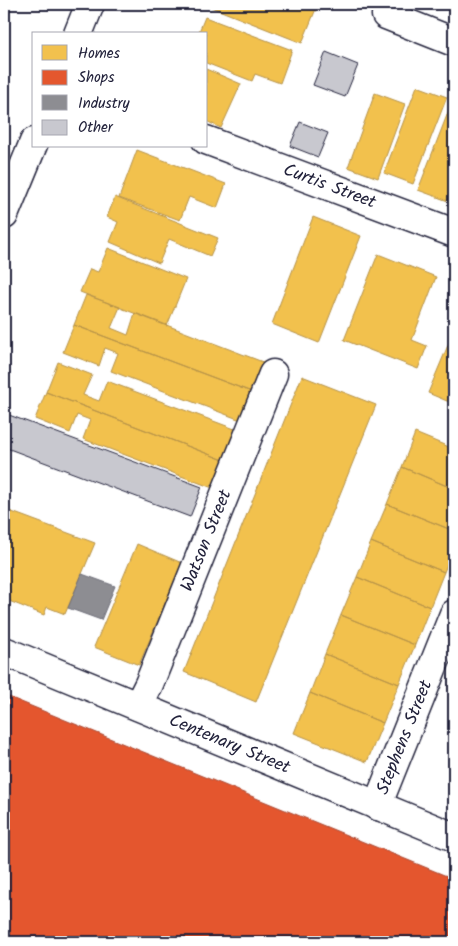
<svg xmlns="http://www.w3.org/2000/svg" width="458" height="946" viewBox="0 0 458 946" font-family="Kalam,sans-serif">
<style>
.homes{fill:#f2c14e;stroke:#b49148}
.shops{fill:#e4572e;stroke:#aa4732}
.industry{fill:#8d8d92;stroke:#6d6d78}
.building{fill:#c8c8cf;stroke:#22223b}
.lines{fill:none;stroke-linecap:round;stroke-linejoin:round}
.minor-casing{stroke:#22223b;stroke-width:31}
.minor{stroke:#fff;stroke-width:28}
.labels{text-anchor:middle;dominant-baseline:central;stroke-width:5;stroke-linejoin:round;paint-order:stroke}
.street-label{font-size:18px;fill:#22223b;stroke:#fff}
</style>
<rect width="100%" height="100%" fill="#fff"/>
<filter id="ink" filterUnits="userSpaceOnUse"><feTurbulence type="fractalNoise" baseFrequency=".02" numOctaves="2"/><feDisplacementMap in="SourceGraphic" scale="10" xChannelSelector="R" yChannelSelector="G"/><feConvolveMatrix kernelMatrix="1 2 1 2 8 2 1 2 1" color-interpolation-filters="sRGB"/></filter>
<g filter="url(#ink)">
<path class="homes" d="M212,4H318L302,43L211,7Z
M205,17L292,50L280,83L255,74L252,81L206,63V34H198Z
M206,69L241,84L221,128L206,121Z
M417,86L447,97L413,184L384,173Z
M375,93L405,104L378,178L348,167Z
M454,97V183L448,201L418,190Z
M137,150L226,184L217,208L189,197L180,220L119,198Z
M115,197L218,238L210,256L169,239L159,263L110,242L118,222L107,217Z
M313,217L361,236L319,343L272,324Z
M108,248L186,279L167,326L80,292L90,269L98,272Z
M378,254L436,277L412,340L427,346L418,369L344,340Z
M86,295L120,307L111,328L128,335L135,313L268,364L257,394L74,325Z
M74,325L257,394L246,422L111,371L118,353L105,348L99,366L63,352Z
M454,331V404L428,393Z
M58,362L92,375L83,395L99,401L107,381L240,431L229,462L46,392Z
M302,376L376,405L256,702L184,672Z
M46,392L229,462L218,490L83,439L90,420L77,415L70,433L35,419Z
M415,433L454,449V489L402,467Z
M402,467L454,489V531L387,504Z
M387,504L454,531V548L444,572L371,542Z
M4,509L95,543L65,614L47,607L44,615L4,599Z
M371,542L444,572L430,607L357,577Z
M137,544L182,563L139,665L94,647Z
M357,577L430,607L415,645L341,615Z
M341,615L415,645L399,684L325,654Z
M325,654L399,684L383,723L310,693Z
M310,693L383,723L367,762L294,733Z"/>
<path class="shops" d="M4,695L454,879V942H4Z"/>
<path class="industry" d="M82,574L115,586L101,620L68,608Z"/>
<path class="building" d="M326,52L358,65L345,97L313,85Z
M300,122L328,133L318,157L290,146Z
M9,415L202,487L190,517L4,447V428Z"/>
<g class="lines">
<defs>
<g id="minor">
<path d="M390,4L386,15L454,42"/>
<path d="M78,34L90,4"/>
<path id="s1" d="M206,140L454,233"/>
<path d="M4,215L34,142"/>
<path id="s2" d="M4,651L454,837"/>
<path id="s3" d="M138,706L149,684L273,374"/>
<path id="s4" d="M377,806L454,614"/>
</g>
</defs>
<use href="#minor" class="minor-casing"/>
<use href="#minor" class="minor"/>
</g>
</g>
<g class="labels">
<g class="street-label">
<text stroke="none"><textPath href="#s1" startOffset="132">Curtis Street</textPath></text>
<text stroke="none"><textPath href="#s3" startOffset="179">Watson Street</textPath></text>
<text stroke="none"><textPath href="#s4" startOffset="74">Stephens Street</textPath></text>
<text stroke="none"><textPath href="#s2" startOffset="244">Centenary Street</textPath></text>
</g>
</g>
<rect width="458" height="946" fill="none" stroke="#fff" stroke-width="20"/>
<rect x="10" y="10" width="438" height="926" fill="none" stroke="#22223b" stroke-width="2" filter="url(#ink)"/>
<rect x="32" y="32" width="175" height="115" fill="#ffffff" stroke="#a7a7b1"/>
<rect x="42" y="45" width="25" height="15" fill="#f2c14e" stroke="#a7a7b1"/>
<text x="78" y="58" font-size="15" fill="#22223b">Homes</text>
<rect x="42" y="70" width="25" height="15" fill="#e4572e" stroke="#a7a7b1"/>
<text x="78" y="82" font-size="15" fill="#22223b">Shops</text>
<rect x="42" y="95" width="25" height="15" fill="#8d8d92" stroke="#a7a7b1"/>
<text x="78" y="108" font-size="15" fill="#22223b">Industry</text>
<rect x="42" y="120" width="25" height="15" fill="#c8c8cf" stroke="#a7a7b1"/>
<text x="78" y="132" font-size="15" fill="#22223b">Other</text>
</svg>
